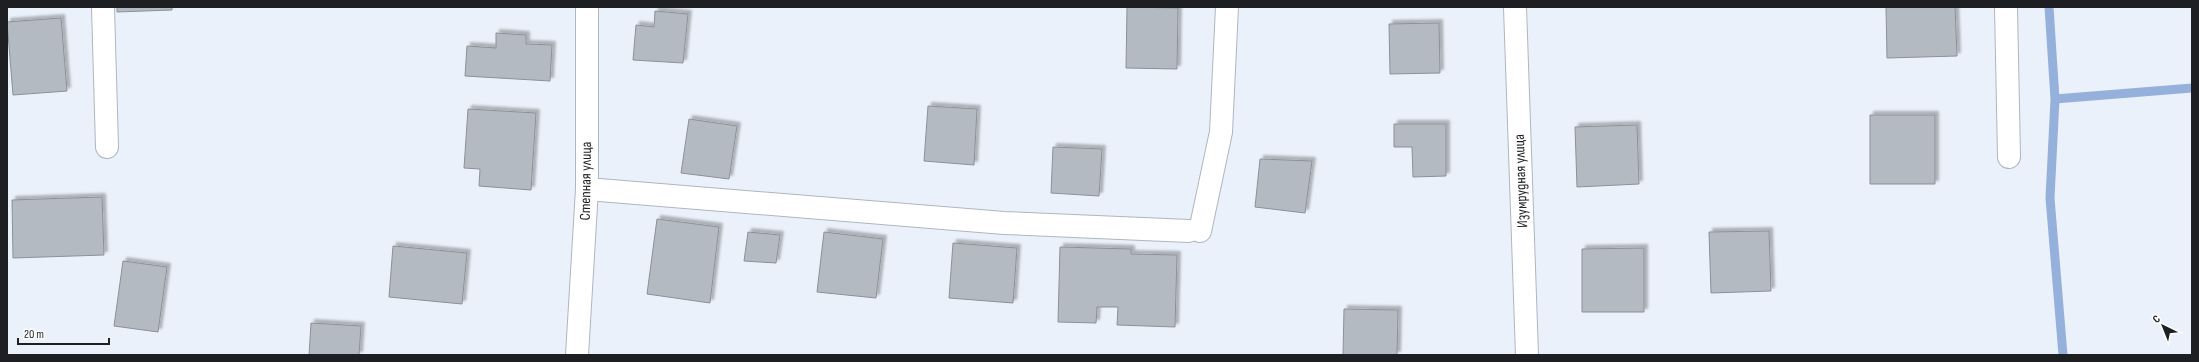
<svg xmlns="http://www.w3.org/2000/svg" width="2199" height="362" viewBox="0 0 2199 362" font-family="'Sofia Sans Condensed',sans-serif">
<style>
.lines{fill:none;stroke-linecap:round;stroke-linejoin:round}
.stream{stroke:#95b1db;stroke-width:9}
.building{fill:#b4bac2;stroke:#8b9099;filter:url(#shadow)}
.minor-casing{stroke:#b0b6be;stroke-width:24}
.minor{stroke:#fff;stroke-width:22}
.labels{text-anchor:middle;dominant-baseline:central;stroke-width:4;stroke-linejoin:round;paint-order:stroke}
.street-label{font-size:15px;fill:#1d1f23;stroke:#fefefe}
</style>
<defs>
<filter id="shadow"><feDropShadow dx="3.5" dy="-3.5" stdDeviation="1" flood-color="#0004"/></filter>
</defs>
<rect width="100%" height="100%" fill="#ebf1fa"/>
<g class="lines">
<path class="stream" d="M2049,7L2055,99L2050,198L2063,355
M2055,99L2192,88"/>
</g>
<path class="building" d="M117,7H172V10L117,12Z
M1127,7L1178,8L1177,69L1126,68Z
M1886,7H1955L1957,56L1887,58Z
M655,11L688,14L683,63L633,60L636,25L654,27Z
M61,18L67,91L13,95L7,22Z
M1439,23L1440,73L1390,74L1389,24Z
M496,33L526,35V44L552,45L550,81L465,76L467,46L496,48Z
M928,106L977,109L974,165L924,161Z
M468,109L536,113L531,190L479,186L480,169L464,168Z
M1870,115H1935V184H1870Z
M689,119L737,126L729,179L681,173Z
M1394,124H1446V176L1413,177L1412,147H1394Z
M1637,125L1639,184L1577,187L1575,127Z
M1053,147L1102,149L1099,196L1051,193Z
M1260,159L1312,161L1305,213L1255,207Z
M102,197L104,255L13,258L12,200Z
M657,219L719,227L710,303L647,294Z
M1769,231L1771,291L1711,293L1709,232Z
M748,232L780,235L776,263L744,261Z
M824,232L883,239L876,298L817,292Z
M953,243L1017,248L1013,303L949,298Z
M393,246L467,253L462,304L389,297Z
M1060,247L1131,249V254L1177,255L1175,327L1117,325L1118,307H1097L1096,323L1058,322Z
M1644,248V312H1582V249Z
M123,261L167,267L158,332L114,326Z
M1344,309L1398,310L1397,355H1343Z
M311,323L361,326L359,355H309Z"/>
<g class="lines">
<defs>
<path id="minor" d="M103,7L107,147
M1515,7L1527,355
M2006,7L2009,157
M587,189L1004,223L1189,231
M1200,231L1221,132L1227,7
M577,355L587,189V7"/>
</defs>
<use href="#minor" class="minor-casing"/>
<use href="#minor" class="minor"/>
</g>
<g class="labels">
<g class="street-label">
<text transform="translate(586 181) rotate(-89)">Степная улица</text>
<text transform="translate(1521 181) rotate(-92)">Изумрудная улица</text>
</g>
</g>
<rect width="2199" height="362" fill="none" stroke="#1d1f23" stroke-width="16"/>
<g transform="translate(2163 326) rotate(317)" stroke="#fefefe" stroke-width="3" paint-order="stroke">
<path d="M0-3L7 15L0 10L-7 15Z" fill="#1d1f23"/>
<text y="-6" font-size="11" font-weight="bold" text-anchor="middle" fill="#1d1f23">С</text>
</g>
<path d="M18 338v6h91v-6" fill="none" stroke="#1d1f23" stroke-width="2"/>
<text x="24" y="338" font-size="12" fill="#1d1f23" stroke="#fefefe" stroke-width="3" paint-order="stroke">20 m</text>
</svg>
